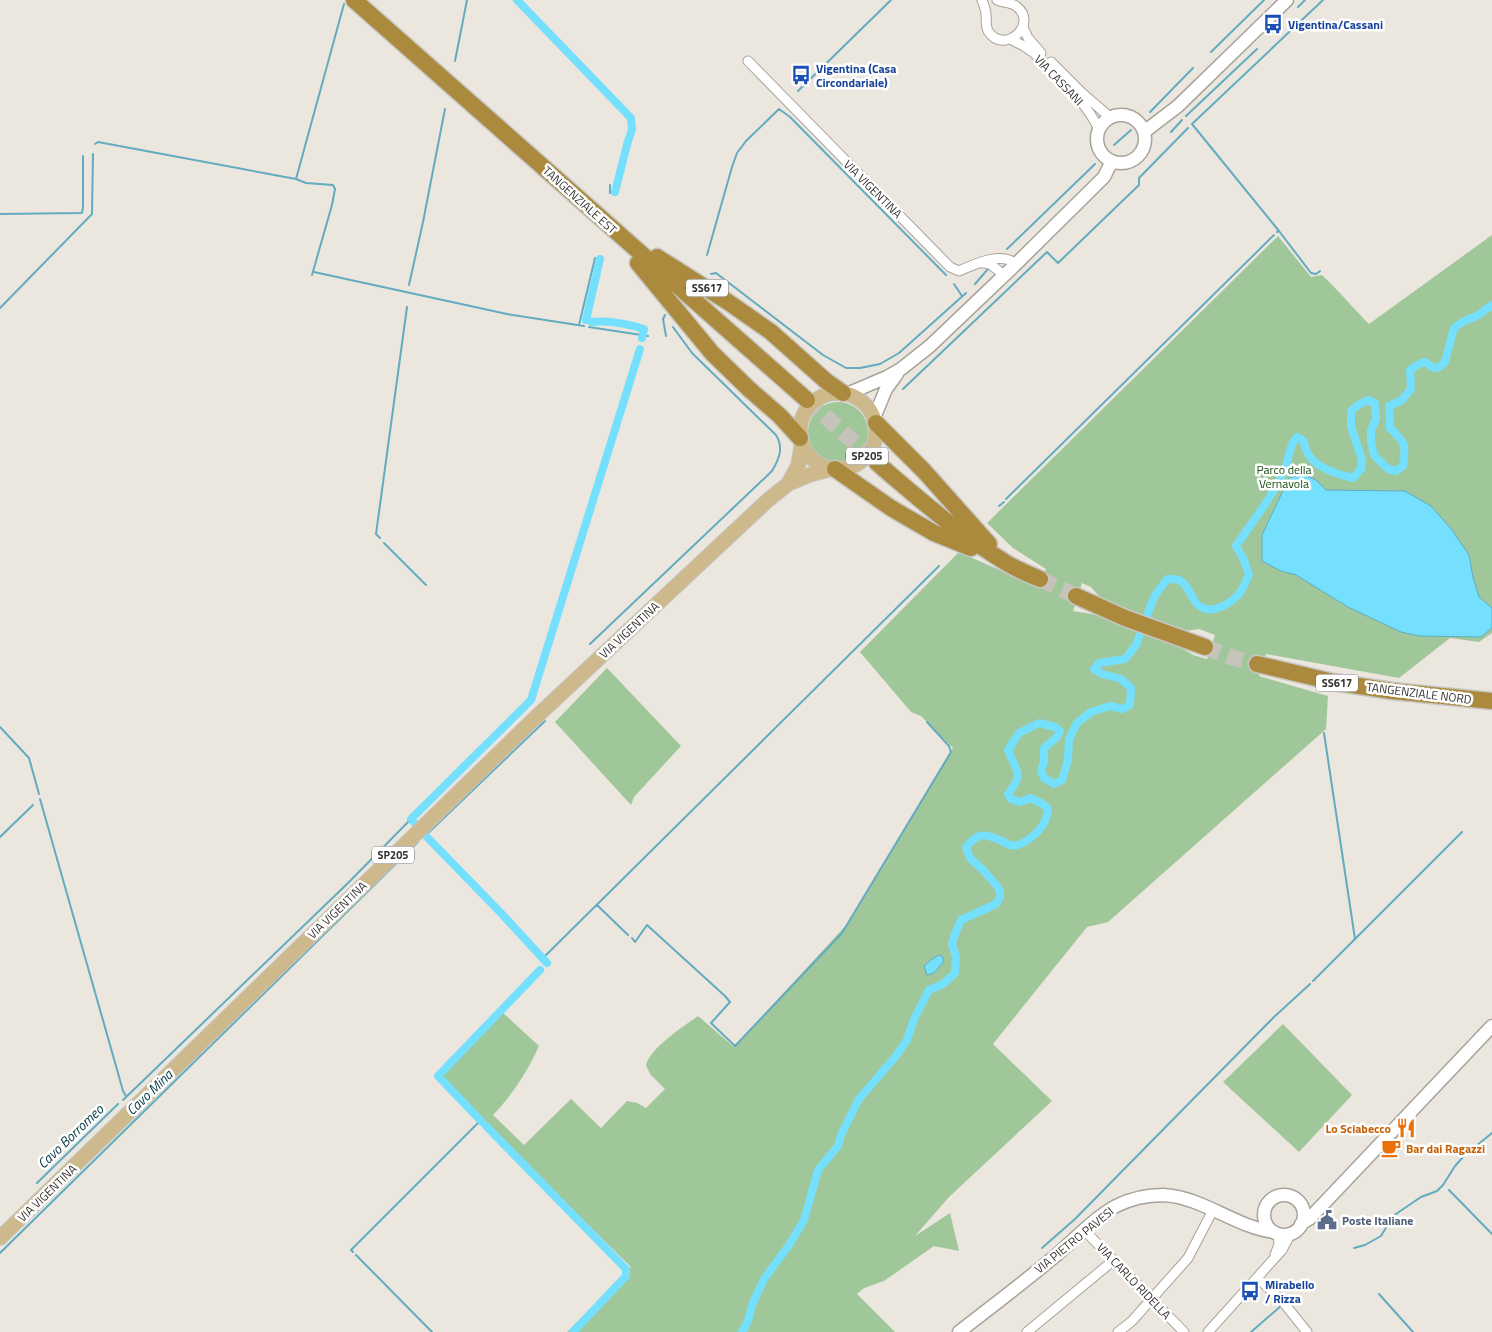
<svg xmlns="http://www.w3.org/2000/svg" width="1492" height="1332" viewBox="0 0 1492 1332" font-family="'Titillium Web',sans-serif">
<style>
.green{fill:#a0c79a;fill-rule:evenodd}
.water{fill:#75dffe;stroke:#62abc0}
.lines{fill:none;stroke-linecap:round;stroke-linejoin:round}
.stream{stroke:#62abc0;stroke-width:2}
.canal{stroke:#75dffe;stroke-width:8}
.highway-tunnel{stroke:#c6c3bb;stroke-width:16;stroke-dasharray:16 8;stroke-linecap:butt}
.street-casing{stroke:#a8a39b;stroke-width:11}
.secondary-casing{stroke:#a8a39b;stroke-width:15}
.primary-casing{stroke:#c6c6c4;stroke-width:16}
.highway-casing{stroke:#c6c6c4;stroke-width:19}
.street{stroke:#fff;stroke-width:9}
.secondary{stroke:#fff;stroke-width:12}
.primary{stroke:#cdb98b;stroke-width:14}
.highway{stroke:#ab8a3d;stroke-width:16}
.labels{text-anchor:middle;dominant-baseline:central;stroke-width:5;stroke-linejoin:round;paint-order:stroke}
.shield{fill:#fff;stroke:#71706d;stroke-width:1}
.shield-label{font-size:11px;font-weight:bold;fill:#34322e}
.transit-label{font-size:12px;font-weight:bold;fill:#164399;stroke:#fff;text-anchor:start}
.street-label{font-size:12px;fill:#34322e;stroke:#fff}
.park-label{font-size:12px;fill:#174f11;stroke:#fff}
.food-label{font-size:12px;font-weight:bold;fill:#c56008;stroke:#fff;text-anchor:end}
.service-label{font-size:12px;font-weight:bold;fill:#4e5e75;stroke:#fff;text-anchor:start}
.water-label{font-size:14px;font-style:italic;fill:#043844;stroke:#fff}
</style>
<rect width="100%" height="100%" fill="#ebe7de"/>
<path class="green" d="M1492,235V633L1479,642L1450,638L1399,678L1266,654L1259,676L1328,696L1326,729L1108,922L1087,927L993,1044L1052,1101L949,1197L915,1236L950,1213L959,1251L934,1246L884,1281L864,1288L857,1294L895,1332H567L631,1267L435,1075L500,1010L539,1046C529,1069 511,1097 493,1115L524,1145L571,1099L601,1128L627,1101L637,1103L646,1108L665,1089L650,1074L646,1065C651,1047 683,1027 698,1016L734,1047L848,923L953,748L921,716L911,712L860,652L959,552L1038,587L1046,569L1013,548L987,523L1278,236L1311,277L1322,275C1339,291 1353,308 1369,324ZM1082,583L1091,587L1105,603L1179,632L1199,629L1215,635L1207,659L1193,655L1177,645L1103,616L1073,611Z
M808 432a30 30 0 1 1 60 0a30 30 0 1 1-60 0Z
M607,668L681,746L634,797L631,805L555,722Z
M1283,1024L1352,1095L1299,1152L1223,1082Z"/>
<path class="water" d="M1302,474L1316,480L1326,490L1405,491L1431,506L1452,530L1469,555L1473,577L1479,597L1492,608V628L1481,637L1420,636L1401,632L1348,607L1296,575L1281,571L1262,561V535L1289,478Z
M939,955L942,956L944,961L934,973L927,975L924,966L932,959Z"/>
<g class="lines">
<path class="stream" d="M1298,7L1305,0
M1211,52L1264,0
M455,61L467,0
M798,91L891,0
M1150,112L1193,68
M1186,116L1257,49
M1171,132L1182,120
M95,144L98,142L296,179L306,183L333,185L335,189L332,205L312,275
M1114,145L1131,130
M296,179L344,4
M610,193V185
M0,214L82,213L83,207V156
M1279,231L1192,124L1323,0
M1277,232L1279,231L1311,273L1316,274L1320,271
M1007,249L1095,164
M707,255L732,167L737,153L746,141L779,109L790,117L946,275
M314,272L507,314L584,326
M711,274L716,273L823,355L846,368H860L880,364L899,353L966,293
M954,284L962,296
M975,284L988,269
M409,285L423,222L445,109
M0,308L92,214L93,154
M665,315L663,319L666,336
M579,325L595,258
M589,327L648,336
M903,389L1047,252L1058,263L1139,185V178L1188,128
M1006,499L1274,235
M999,506L1004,502
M380,538L376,534L407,307
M384,543L426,585
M590,644L772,471C779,459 784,448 776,435L692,353L673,327
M0,727L29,758L39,794
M40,799L118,1073L123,1091L126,1096
M0,837L33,805
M424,837L545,721
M597,905L628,935
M632,938L635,942L647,925L725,996L730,1002L711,1023L735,1046L842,933L951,752L949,746L927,722
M1355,939L1462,832
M543,958L939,566
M1313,981L1355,939L1324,733
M123,1100L348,883L411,819
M37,1183L118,1104
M1449,1190L1492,1234
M1042,1248L1075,1219L1274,1017L1310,984
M1354,1248L1365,1245L1381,1236L1393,1216L1421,1197L1437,1191L1443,1185L1455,1166L1464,1156L1492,1133
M353,1252L351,1250L480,1121
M0,1253L418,842
M356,1255L432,1332
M1379,1294L1413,1332
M1251,1332L1281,1306"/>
<path class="canal" d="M517,0L631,118L632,130L628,141L615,192
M586,320L600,259
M592,322C609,320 628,324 644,329L642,338
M416,824L411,819L531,700L640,349
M424,834L500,912L547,963
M482,1122L438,1076L540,970
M486,1126L626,1269V1276L573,1332
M742,1332L748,1321L752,1305L764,1279L789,1245L804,1220L818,1170L838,1146L841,1135L859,1099L896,1056L907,1040L914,1019L929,990L943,984L955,973L956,957L952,944L955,934L961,920L996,904L1000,897V891L997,886L984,871L970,858L966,847C978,833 983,833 1000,840C1004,842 1008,845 1011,845C1022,848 1041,831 1045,821C1047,818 1047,813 1048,809L1041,803L1030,798L1020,802L1011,799L1008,794C1025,772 1016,772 1008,750L1019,733L1039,723L1055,727L1060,731L1057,737L1044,748V761L1041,771L1044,778L1054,784L1062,780L1068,760L1069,739L1077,723L1091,712L1110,706L1122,709L1130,705L1131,688L1121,679L1102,674L1094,669L1099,663L1125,659L1136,645L1154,597L1167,579C1170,579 1175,579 1179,580C1190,585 1191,602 1201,607C1213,614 1229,604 1237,596C1243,591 1245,582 1249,575L1244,560L1236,546C1252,522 1276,492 1286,466C1289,456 1290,444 1297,437L1304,441C1306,465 1332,473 1353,478L1361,469L1362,460L1351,426V411L1358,405L1368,400L1375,403L1376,419L1371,430V442L1374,455L1388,469L1396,471L1403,466C1406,445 1406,443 1390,428L1389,406L1402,400L1411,389L1410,370L1419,364L1425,362L1432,367L1438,368L1445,362L1454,328L1464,321L1477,316L1492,305"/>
<path class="highway-tunnel" d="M807,400L877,463
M1040,579L1076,596
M1205,647L1231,657L1257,664"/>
<defs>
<path id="street" d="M982,0C984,5 986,10 986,15C987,21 985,25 988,31C1004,56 1040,24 1016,6C1010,2 1003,3 997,0
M1023,27L1028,38L1041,53
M1010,39L1024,46L1034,53C1055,74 1088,103 1099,130
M748,61L950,267L959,271C975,264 1001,251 1016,264
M1051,62L1082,93L1111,118
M983,263L990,264L1004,275
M1084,1230L1184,1332
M1275,1255L1279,1244L1278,1233
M1258,1278L1283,1302L1307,1332
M1027,1332L1114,1260
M1118,1332L1132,1321L1188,1258L1213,1210
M1208,1332L1282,1250L1291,1233"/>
<path id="secondary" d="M1097 139a24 24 0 1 1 48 0a24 24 0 1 1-48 0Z
M1144,132L1178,106L1287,0
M847,394L887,377L901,369L930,346L1016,264L1104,177L1112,161
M874,418L886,389L897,374
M1264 1215a20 20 0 1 1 40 0a20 20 0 1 1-40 0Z
M1301,1224L1309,1219L1328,1199L1492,1026
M959,1332C991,1307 1023,1283 1054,1257C1074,1240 1093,1219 1116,1206C1130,1199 1146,1195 1163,1195C1203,1197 1235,1227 1274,1232"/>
<path id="primary" d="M800 431a38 38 0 1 1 76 0a38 38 0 1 1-76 0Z
M788,484L798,466L802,443
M0,1238L533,720L768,500L788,484L809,475L831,469"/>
<path id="highway" d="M354,0L807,400
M657,257L728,302L771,332L826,381L843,393
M638,263L712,353L749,389L780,416L800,438
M876,423L924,471L989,544
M877,463C919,499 960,535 1008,564C1018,570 1029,574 1040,579
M835,469L891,508L934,533L971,548
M1076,596L1125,618L1205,647
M1257,664L1333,682L1392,691L1492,701"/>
</defs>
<use href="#street" class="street-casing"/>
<use href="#secondary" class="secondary-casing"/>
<use href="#primary" class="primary-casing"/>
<use href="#highway" class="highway-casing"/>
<use href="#street" class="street"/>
<use href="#secondary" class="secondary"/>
<use href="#primary" class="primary"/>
<use href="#highway" class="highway"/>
</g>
<defs>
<symbol id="bus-bare" viewBox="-9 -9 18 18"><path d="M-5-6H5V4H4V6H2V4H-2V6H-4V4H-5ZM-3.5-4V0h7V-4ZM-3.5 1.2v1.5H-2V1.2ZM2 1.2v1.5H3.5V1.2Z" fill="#1a4fb4" stroke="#fff" stroke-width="2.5" paint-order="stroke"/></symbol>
<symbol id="restaurant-bare" viewBox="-9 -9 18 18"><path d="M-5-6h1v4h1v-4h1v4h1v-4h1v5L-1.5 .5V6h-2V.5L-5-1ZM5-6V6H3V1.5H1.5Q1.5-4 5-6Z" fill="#e8710a" stroke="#fff" stroke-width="2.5" paint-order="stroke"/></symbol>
<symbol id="cafe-bare" viewBox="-9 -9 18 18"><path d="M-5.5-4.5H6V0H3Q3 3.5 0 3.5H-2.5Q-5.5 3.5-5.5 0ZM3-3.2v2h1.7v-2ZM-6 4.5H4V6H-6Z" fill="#e8710a" stroke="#fff" stroke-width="2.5" paint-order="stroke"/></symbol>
<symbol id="civic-bare" viewBox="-9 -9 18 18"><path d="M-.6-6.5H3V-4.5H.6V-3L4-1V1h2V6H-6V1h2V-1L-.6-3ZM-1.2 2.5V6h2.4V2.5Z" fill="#5c6f8a" stroke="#fff" stroke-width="2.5" paint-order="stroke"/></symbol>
</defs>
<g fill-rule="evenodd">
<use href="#bus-bare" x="1259" y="10" width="28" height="28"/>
<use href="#bus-bare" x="787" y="61" width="28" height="28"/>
<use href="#restaurant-bare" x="1392" y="1114" width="28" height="28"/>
<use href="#cafe-bare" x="1377" y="1134" width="28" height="28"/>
<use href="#civic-bare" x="1313" y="1206" width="28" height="28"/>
<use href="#bus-bare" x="1236" y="1277" width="28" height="28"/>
</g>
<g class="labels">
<g class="shield">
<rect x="686" y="279.5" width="42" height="17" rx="4"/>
<rect x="846" y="447.5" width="42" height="17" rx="4"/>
<rect x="1316" y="674.5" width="42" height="17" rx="4"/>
<rect x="372" y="846.5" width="42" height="17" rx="4"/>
</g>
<g class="shield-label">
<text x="707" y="288">SS617</text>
<text x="867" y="456">SP205</text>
<text x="1337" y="683">SS617</text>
<text x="393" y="855">SP205</text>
</g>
<g class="transit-label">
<text x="1288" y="24">Vigentina/Cassani</text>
<text x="816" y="68">Vigentina (Casa<tspan x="816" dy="14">Circondariale)</tspan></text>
<text x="1265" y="1284">Mirabello<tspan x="1265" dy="14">/ Rizza</tspan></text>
</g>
<g class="street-label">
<text transform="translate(1059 80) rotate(46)">VIA CASSANI</text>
<text transform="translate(873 189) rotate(45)">VIA VIGENTINA</text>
<text transform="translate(580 200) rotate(42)">TANGENZIALE EST</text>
<text transform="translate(629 630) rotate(-43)">VIA VIGENTINA</text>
<text transform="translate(1419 693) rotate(7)">TANGENZIALE NORD</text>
<text transform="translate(337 910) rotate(-44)">VIA VIGENTINA</text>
<text transform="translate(47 1193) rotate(-44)">VIA VIGENTINA</text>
<text transform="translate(1074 1240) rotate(-39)">VIA PIETRO PAVESI</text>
<text transform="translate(1134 1281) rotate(46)">VIA CARLO RIDELLA</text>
</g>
<g class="park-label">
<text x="1284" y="469">Parco della<tspan x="1284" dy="14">Vernavola</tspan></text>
</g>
<g class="food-label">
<text x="1391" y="1128">Lo Sciabecco</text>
<text x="1406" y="1148" text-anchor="start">Bar dai Ragazzi</text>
</g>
<g class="service-label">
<text x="1342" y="1220">Poste Italiane</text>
</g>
<g class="water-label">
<text transform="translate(149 1092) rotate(-44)">Cavo Mina</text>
<text transform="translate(70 1136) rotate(-44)">Cavo Borromeo</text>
</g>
</g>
</svg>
